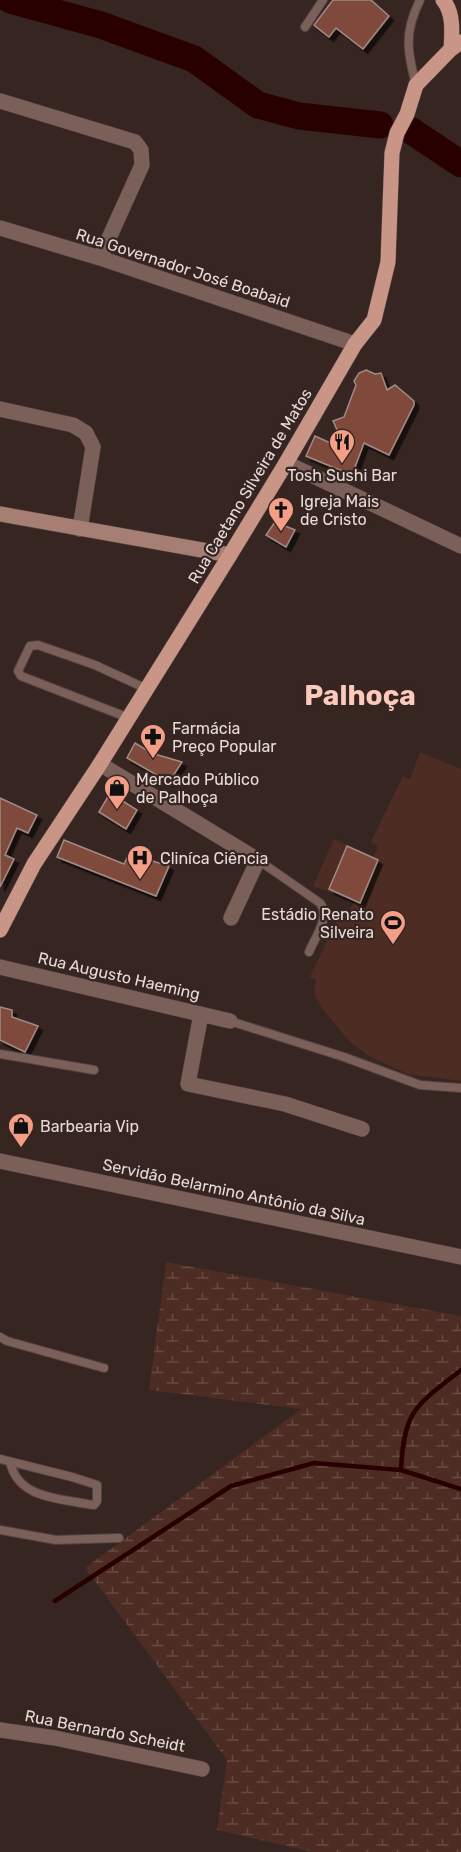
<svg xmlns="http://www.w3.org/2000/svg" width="461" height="1852" viewBox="0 0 461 1852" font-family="Rubik,sans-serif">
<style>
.wetland{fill:url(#wetland-marsh)}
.pitch{fill:#4c2c23}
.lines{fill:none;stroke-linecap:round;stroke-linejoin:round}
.stream{stroke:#290000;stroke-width:4.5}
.river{stroke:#290000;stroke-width:27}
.building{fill:#7f493b;stroke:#a08b85;stroke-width:1.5;filter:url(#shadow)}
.lane-casing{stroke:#52423e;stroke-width:10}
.street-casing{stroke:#52423e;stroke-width:16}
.secondary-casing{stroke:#52423e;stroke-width:16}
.primary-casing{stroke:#52423e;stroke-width:16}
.lane{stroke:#7a6059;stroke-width:8}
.street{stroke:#7a6059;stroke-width:15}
.secondary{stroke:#a77e73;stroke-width:15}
.primary{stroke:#c99587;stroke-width:15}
.labels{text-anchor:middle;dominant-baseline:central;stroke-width:4.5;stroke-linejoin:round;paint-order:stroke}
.street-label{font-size:16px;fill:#e7dbd8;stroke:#362521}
.poi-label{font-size:16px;fill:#e7dbd8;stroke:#362521;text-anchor:start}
.town-label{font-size:28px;font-weight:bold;fill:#fccabd;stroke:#362521}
</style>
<defs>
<pattern id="wetland-marsh" width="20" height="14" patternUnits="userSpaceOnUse" patternTransform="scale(1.5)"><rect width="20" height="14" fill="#4c2c23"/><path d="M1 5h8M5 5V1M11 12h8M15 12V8" fill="none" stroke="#664a42"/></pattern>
<filter id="shadow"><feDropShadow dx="4.5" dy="4.5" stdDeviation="0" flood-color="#0009"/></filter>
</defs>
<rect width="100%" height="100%" fill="#362521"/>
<path class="wetland" d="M166,1262L461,1316V1852H312L217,1830L227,1760L85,1568L301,1409L149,1390Z"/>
<path class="pitch" d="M420,752L461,769V1081L407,1074L367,1055L349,1041L321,1007L314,994L316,980L310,977L341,911L348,914L354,901L313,886L334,839L374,857L378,846L371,842L403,776L410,779Z"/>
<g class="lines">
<path class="stream" d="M401,1470C404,1409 416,1406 461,1370
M55,1601L231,1486L314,1463L401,1470L461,1489"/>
<path class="river" d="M10,0L101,25L194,59L258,105L299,116L380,125
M410,130L461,164"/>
</g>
<path class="building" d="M333,0H371L389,16L363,49L336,28L329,37L314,25Z
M366,370L375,374L381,373L387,390L395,385L414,401V405L389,455L364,443L352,475L306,456L315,436L346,450L333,421L344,417L356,385L354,381L359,373Z
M275,522L295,530L286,547L266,535Z
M135,743L151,753L182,762L169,782L127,758Z
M110,793L137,810L126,829L99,812Z
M0,798L37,815L28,833L17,828L5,855L14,859L0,887Z
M64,840L124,864L129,854L169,866L156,896L57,857Z
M347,846L378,860L360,903L329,889Z
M0,1007L12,1010V1017L38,1026L25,1052L0,1040Z"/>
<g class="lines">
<defs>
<path id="lane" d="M305,27L323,0
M416,85C407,51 404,32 420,0
M129,718L21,676L18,671L30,646L38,645L95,665L147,689
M258,860L320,903C331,917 315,937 309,952
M230,1021L344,1057L420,1085L461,1088
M0,1054L94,1070
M0,1337L7,1341L104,1368
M0,1459L72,1477L97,1485V1501L94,1505L87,1504C57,1498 18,1498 10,1462
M0,1530L56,1540L119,1538"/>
<path id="street" d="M0,101L135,142L141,150L142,165L100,258
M0,228L100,258L355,344
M0,409L73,425L86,433L93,447L80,529
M286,463L461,546
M100,764L258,860L231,918
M0,967L230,1021
M201,1014L188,1084L285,1104L362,1129
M0,1161L461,1257
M0,1730L55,1738L202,1769"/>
<path id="secondary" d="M0,514L230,555"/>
<path id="primary" d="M443,0C454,13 452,33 451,49
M0,930L34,864L100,764L230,555L286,463L355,344L374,320L388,262L392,153L397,133L407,114L416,85L451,49L461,42"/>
</defs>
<use href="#lane" class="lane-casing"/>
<use href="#street" class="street-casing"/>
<use href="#secondary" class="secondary-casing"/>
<use href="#primary" class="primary-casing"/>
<use href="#lane" class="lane"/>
<use href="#street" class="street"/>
<use href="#secondary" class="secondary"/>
<use href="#primary" class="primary"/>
</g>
<defs>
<symbol id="restaurant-pin" viewBox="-11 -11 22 30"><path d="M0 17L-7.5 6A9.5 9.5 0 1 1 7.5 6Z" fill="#f49e88" stroke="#362521"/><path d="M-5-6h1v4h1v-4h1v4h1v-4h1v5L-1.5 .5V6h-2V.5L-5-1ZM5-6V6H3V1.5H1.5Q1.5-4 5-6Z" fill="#111"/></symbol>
<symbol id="church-pin" viewBox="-11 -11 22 30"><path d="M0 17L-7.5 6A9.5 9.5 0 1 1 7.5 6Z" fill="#f49e88" stroke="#362521"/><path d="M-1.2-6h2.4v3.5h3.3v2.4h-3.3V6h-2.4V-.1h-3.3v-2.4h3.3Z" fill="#111"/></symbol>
<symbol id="pharmacy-pin" viewBox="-11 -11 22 30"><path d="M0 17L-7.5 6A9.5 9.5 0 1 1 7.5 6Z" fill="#f49e88" stroke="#362521"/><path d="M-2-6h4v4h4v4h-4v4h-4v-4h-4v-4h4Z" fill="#111"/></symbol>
<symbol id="shop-pin" viewBox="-11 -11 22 30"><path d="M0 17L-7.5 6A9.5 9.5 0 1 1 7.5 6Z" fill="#f49e88" stroke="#362521"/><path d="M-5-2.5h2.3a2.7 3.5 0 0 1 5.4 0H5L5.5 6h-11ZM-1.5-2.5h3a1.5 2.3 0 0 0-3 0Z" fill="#111"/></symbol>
<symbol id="hospital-pin" viewBox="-11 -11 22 30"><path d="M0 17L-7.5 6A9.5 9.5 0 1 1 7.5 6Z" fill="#f49e88" stroke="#362521"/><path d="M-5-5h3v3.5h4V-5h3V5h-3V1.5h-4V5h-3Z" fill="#111"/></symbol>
<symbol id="stadium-pin" viewBox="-11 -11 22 30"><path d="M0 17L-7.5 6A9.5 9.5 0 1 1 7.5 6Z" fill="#f49e88" stroke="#362521"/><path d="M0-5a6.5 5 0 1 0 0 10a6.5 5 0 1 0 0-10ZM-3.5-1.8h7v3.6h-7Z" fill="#111"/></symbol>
</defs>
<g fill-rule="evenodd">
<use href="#restaurant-pin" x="327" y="427" width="30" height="40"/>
<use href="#church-pin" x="266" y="495" width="30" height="40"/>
<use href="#pharmacy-pin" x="138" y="722" width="30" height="40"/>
<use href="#shop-pin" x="102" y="773" width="30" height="40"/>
<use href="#hospital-pin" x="125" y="843" width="30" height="40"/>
<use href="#stadium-pin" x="378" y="908" width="30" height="40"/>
<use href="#shop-pin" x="6" y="1111" width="30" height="40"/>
</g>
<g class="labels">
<g class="street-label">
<text transform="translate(183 268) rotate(18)">Rua Governador José Boabaid</text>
<text transform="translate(250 486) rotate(-59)">Rua Caetano Silveira de Matos</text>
<text transform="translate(119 976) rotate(13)">Rua Augusto Haeming</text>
<text transform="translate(234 1192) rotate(12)">Servidão Belarmino Antônio da Silva</text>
<text transform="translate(105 1731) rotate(11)">Rua Bernardo Scheidt</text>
</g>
<g class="poi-label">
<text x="342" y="475" text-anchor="middle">Tosh Sushi Bar</text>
<text x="300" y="501">Igreja Mais<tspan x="300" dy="18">de Cristo</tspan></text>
<text x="172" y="728">Farmácia<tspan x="172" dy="18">Preço Popular</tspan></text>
<text x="136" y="779">Mercado Público<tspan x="136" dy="18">de Palhoça</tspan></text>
<text x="160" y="858">Cliníca Ciência</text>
<text x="374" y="914" text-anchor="end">Estádio Renato<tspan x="374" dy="18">Silveira</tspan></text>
<text x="40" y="1126">Barbearia Vip</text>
</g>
<g class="town-label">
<text x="360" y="695">Palhoça</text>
</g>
</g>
</svg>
